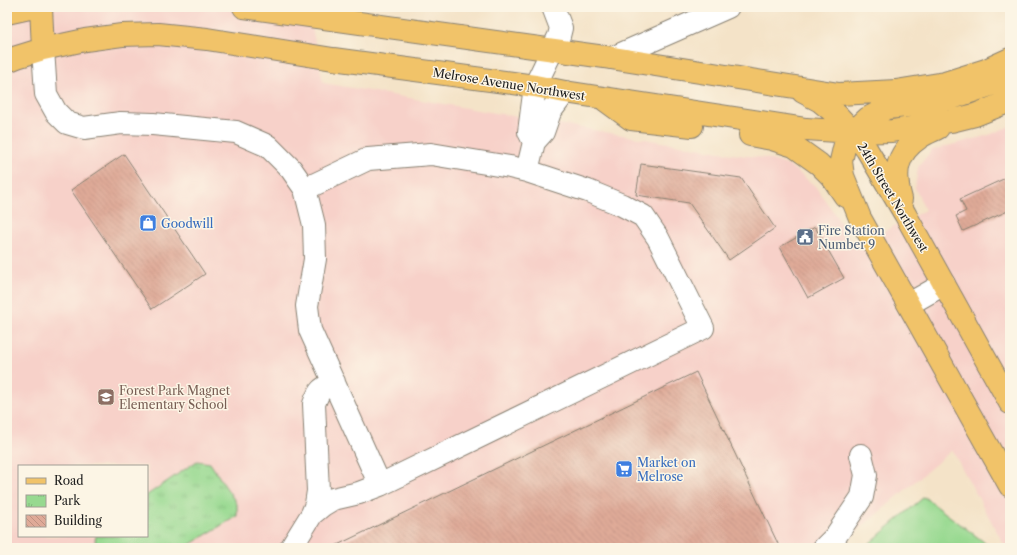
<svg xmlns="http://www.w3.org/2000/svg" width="1017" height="555" viewBox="0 0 1017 555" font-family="'Libre Caslon Text',serif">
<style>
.built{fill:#f7d1c9;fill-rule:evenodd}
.park{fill:url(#park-tufts);stroke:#5a7a56}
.garden{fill:#97d990;stroke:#5a7a56}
.building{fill:url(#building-back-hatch)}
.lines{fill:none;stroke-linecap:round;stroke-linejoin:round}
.minor-casing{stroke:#888072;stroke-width:24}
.major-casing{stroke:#888072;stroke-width:24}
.minor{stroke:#fff;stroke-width:22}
.major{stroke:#f1c369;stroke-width:22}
.labels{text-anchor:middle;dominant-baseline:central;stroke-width:3;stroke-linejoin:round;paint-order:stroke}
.street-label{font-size:12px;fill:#1c1c1c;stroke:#fcf5e5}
.shop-label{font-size:12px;fill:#366cbe;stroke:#fcf5e5;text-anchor:start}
.service-label{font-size:12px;fill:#4e5e75;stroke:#fcf5e5;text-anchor:start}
.education-label{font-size:12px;fill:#785e54;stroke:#fcf5e5;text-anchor:start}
</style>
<defs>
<pattern id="park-tufts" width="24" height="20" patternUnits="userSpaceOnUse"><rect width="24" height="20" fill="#97d990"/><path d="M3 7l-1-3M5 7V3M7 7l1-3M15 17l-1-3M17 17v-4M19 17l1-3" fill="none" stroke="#82ba7c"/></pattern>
<pattern id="building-back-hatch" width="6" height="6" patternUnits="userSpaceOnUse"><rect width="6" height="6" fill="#dfaa98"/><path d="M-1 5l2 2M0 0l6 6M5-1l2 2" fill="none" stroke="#bf9282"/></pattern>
</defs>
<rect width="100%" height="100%" fill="#fcf5e5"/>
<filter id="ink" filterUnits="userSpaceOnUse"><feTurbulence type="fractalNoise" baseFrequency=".025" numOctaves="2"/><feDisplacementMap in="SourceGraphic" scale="8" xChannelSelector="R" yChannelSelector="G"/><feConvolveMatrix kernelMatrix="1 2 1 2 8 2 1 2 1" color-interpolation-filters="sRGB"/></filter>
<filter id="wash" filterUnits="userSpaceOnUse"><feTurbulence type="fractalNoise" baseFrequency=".012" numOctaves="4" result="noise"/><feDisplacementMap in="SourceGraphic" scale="16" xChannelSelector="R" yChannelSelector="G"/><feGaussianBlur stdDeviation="0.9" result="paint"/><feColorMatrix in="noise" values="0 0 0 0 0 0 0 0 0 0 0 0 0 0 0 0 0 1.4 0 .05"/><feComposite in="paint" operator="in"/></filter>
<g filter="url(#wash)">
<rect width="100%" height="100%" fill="#f4e3c8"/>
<path class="built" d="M7,7H308L323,83L731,154L765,158L790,166L815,186L835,214L854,247L925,210L915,188L918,167L932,150L989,135L1010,126V548H1006L952,450L837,548H7ZM19,466H147V536H19Z"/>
<path class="park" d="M197,461L210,463L237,504V516L184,548H100L95,541L96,536H147V495Z"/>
<path class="garden" d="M924,497L992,548H864Z"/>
<g id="blocks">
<path class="building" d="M124,154L205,274L152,309L71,190Z
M641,164L741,178L775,228L729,260L689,203L636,195Z
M1010,176V210L963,231L956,216L966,211L960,199Z
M815,227L844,278L808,298L780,247Z
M696,372L780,548H331Z"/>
</g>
</g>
<g filter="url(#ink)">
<use href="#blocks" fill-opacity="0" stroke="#888072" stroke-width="1"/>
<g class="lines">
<defs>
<path id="minor" d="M43,49L46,94L56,112L67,123L84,128L121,123L153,124L236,132L268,146L291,169L305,189L368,159L431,154L510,167L527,171L534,142L543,132L550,112L565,92
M612,58L728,7
M534,142L529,132L535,86L559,36L561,28L553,7
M305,189L314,225L315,259L307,306L310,330L380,485L703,328L658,238L643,216L622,205L588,191L527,171
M909,304L944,284
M312,514L323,505L333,499L359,493L380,485
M291,548L312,514L316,504L318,491L314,404C319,390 321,389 334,382
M824,548L835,537L862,497L866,475L861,455"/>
<path id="major" d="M41,7L43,49
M244,7L612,58L839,94L896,91L945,83L986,70L1010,59
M7,13L34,7
M7,61L17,57L43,49L85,40L122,35L158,34L207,39L333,59L535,86L565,92L806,129L853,132L892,131L951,121L975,115L1010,101
M1010,77L1002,81L952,98L927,104L887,108L868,118L853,132L845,144L841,161L843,176L860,218L1010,486
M803,92L820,101L837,115L853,132L867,150L905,214L1010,403
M605,100L631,119L692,126
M750,135L772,139L794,146L819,164L832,177L845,196
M901,199C894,174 895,154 919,138C924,134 932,131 938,128"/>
</defs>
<use href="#minor" class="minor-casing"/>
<use href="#major" class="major-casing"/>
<use href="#minor" class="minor"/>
<use href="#major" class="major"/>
</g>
</g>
<defs>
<symbol id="shop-square" viewBox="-11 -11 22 22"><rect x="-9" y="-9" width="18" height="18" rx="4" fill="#3f7fe0" stroke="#fcf5e5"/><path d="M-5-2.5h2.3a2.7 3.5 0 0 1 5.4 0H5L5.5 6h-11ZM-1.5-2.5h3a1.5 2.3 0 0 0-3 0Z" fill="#fff"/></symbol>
<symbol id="civic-square" viewBox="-11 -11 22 22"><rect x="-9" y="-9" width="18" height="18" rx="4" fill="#5c6f8a" stroke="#fcf5e5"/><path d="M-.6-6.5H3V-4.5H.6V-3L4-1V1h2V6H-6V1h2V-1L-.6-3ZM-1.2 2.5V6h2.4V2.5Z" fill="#fff"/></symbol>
<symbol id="school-square" viewBox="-11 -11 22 22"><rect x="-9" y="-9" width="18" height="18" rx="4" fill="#8d6e63" stroke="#fcf5e5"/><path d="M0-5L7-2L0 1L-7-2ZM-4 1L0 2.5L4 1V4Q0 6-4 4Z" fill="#fff"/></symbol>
<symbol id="supermarket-square" viewBox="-11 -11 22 22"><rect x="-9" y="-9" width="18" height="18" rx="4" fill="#3f7fe0" stroke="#fcf5e5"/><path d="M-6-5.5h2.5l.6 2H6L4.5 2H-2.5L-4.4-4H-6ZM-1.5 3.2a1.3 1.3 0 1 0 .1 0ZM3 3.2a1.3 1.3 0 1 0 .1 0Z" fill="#fff"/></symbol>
</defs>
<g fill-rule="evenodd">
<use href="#shop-square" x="138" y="213" width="20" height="20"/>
<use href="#civic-square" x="795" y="227" width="20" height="20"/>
<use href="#school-square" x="96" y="387" width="20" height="20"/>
<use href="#supermarket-square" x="614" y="459" width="20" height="20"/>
</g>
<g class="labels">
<g class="street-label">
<text transform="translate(509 84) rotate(9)">Melrose Avenue Northwest</text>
<text transform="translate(893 197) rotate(59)">24th Street Northwest</text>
</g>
<g class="shop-label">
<text x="161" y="223">Goodwill</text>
<text x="637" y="462">Market on<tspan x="637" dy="14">Melrose</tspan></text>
</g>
<g class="service-label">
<text x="818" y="230">Fire Station<tspan x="818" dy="14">Number 9</tspan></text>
</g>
<g class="education-label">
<text x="119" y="390">Forest Park Magnet<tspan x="119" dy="14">Elementary School</tspan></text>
</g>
</g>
<rect width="1017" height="555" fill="none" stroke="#fcf5e5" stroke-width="24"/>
<rect x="18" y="465" width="130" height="72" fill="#fcf5e5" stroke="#a29e95"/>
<rect x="26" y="478" width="20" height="6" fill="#f1c369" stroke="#a29e95"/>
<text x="54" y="485" font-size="12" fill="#1c1c1c">Road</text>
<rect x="26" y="495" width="20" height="12" fill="url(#park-tufts)" stroke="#a29e95"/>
<text x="54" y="505" font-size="12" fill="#1c1c1c">Park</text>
<rect x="26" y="515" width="20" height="12" fill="url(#building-back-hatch)" stroke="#a29e95"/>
<text x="54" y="525" font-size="12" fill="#1c1c1c">Building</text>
</svg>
